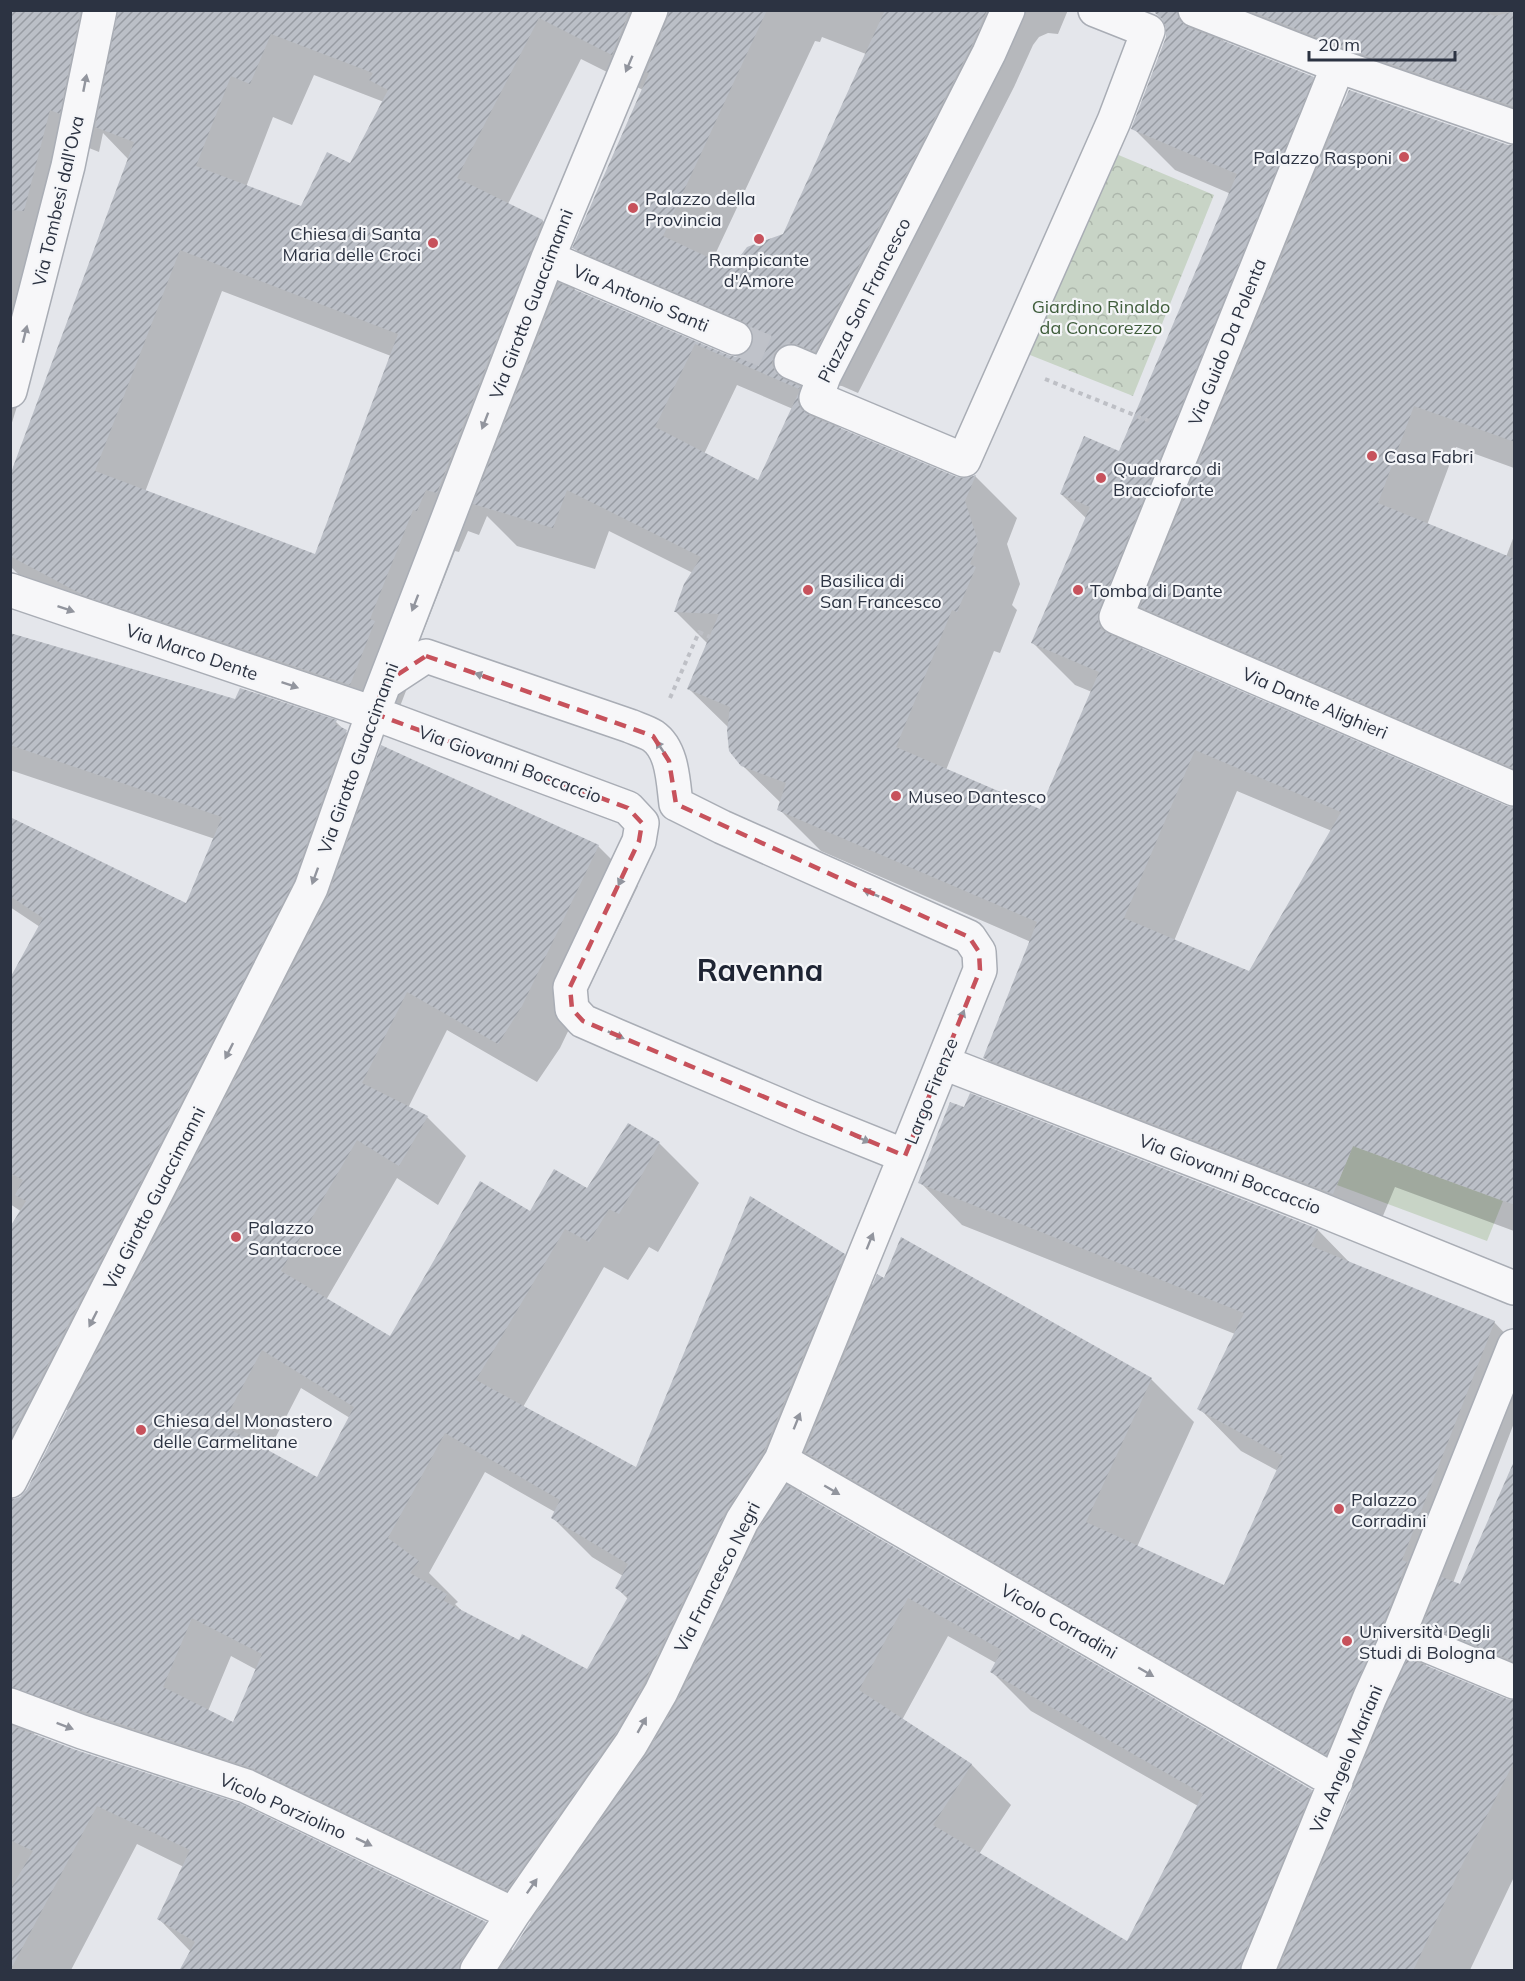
<svg xmlns="http://www.w3.org/2000/svg" width="1525" height="1981" viewBox="0 0 1525 1981" font-family="Mulish,sans-serif">
<style>
.grass{fill:#c8d4c6}
.park{fill:url(#park-crowns)}
.shadow{fill:#0003;fill-rule:evenodd}
.building{fill:url(#building-hatch);fill-rule:evenodd}
.lines{fill:none;stroke-linecap:round;stroke-linejoin:round}
.minor-tunnel{stroke:#bfc2c9;stroke-width:33;stroke-dasharray:33 16;stroke-linecap:butt}
.minor-casing{stroke:#a9adb5;stroke-width:36}
.path{stroke:#bec0c6;stroke-width:4;stroke-dasharray:4.5 4.5;stroke-linecap:butt}
.minor{stroke:#f7f7f9;stroke-width:33}
.oneway{fill:#92959e}
.marked{fill:none;stroke:#c7525c;stroke-width:4.5;stroke-dasharray:12 8;stroke-linejoin:round}
.poi-dot{fill:#c7525c;stroke:#f4f5f8;stroke-width:2}
.labels{text-anchor:middle;dominant-baseline:central;stroke-width:4.5;stroke-linejoin:round;paint-order:stroke}
.poi-label{font-size:18px;fill:#2c3342;stroke:#f4f5f8;text-anchor:start}
.street-label{font-size:18px;fill:#2c3342;stroke:#f4f5f8}
.park-label{font-size:18px;fill:#3f5d3b;stroke:#f4f5f8}
.town-label{font-size:30px;font-weight:bold;fill:#1e2433;stroke:#f4f5f8}
</style>
<defs>
<pattern id="park-crowns" width="20" height="18" patternUnits="userSpaceOnUse" patternTransform="scale(1.5)"><rect width="20" height="18" fill="#c8d4c6"/><path d="M2 6a3 3 0 1 1 6 0M12 15a3 3 0 1 1 6 0" fill="none" stroke="#acb6ab"/></pattern>
<pattern id="building-hatch" width="6" height="6" patternUnits="userSpaceOnUse" patternTransform="scale(1.5)"><rect width="6" height="6" fill="#bbbfc7"/><path d="M-1 1l2-2M0 6l6-6M5 7l2-2" fill="none" stroke="#989ca3"/></pattern>
</defs>
<rect width="100%" height="100%" fill="#e4e6eb"/>
<path class="grass" d="M1353,1146L1503,1201L1487,1241L1337,1185Z"/>
<path class="park" d="M1109,151L1214,195L1133,396L1020,351Z"/>
<path class="shadow" d="M10,10H95L116,31L366,10H1068L1058,34L1048,33L1039,37L1033,45L1014,87L858,393L842,386L832,385L815,403L842,430L956,479L967,480L975,476L1017,518L1007,544L1020,584L1012,605L1017,610L1000,653L994,651L946,770L1041,811L1092,692L1075,685L1033,643L1087,519L1061,494L1120,453L1231,194L1175,170L1133,128L1167,38L1168,28L1157,10H1514V134L1225,38L1222,42L1313,78L1343,108L1514,147V468L1456,447L1427,525L1506,557L1514,536V792L1154,619L1141,650L1506,808L1514,809V1231L1395,1187L1375,1235L1027,1100L985,1058L1031,942L821,851L779,809L781,803L742,765L729,728L689,689L708,644L676,612L693,573L609,531L595,569L517,546L487,516L479,535L468,531L459,552L455,551L412,661L416,665L392,727L28,584L10,566V477L129,160L103,133L99,152L89,148L48,306L10,429ZM822,37L866,54L784,235L731,270L712,261L815,41L820,42ZM581,59L643,90L574,248L616,290L752,348L747,355L737,358L727,357L574,291L585,264L543,221L508,204ZM314,75L384,102L351,165L301,208L246,187L273,117L292,125ZM222,291L391,356L316,556L145,492ZM737,385L793,409L759,482L704,454ZM1237,791L1332,831L1250,973L1174,941Z
M10,635L236,700L336,722L377,762L382,747L598,846L638,886L560,1048L537,1082L447,1030L408,1108L427,1117L466,1156L438,1205L397,1178L326,1300L390,1338L530,1213L587,1190L629,1125L659,1143L699,1183L658,1252L649,1247L628,1280L604,1267L523,1407L637,1469L844,1255L874,1286L1151,1379L1194,1422L1137,1547L1224,1587L1278,1471L1241,1451L1199,1408L1235,1334L962,1225L920,1182L965,1109L971,1095L1318,1230L1351,1264L1494,1322L1514,1343V1423L1453,1583L1461,1586L1514,1463V1684L1438,1636L1425,1667L1507,1701L1514,1702V1877L1470,1970H180L191,1952L159,1919L184,1867L137,1844L71,1970H10V1536L74,1414L65,1409L10,1503V1230L22,1212L10,1204V981L40,927L10,907V819L187,905L215,839L10,770ZM301,1388L350,1418L317,1479L268,1452ZM815,1461L849,1494L1355,1788L1341,1821L1311,1791L801,1495ZM485,1472L555,1512L553,1518L592,1557L623,1576L617,1588L628,1599L588,1671L519,1642L464,1613L455,1604L458,1602L429,1573ZM948,1636L996,1663L992,1672L1031,1711L1198,1806L1128,1943L979,1854L1011,1805L972,1765L902,1720ZM231,1656L257,1670L234,1724L208,1711ZM37,1730L295,1808L532,1922L513,1951L485,1923L33,1735Z"/>
<path class="building" d="M10,10H81L60,114L50,110L24,211L10,210Z
M118,10H630L612,55L539,18L457,178L543,220L437,493L426,490L417,511L413,510L370,619L375,621L350,685L85,596L10,556V478L13,467L134,142L95,127ZM271,34L373,73L369,80L388,90L350,163L327,152L301,206L196,166L231,76L250,84ZM180,250L398,334L315,554L95,471Z
M669,10H767L663,236L731,268L747,247L783,234L885,10H987L972,45L815,352L798,345L789,343L780,347L774,354L772,364L776,373L784,379L800,386L799,389L695,344L655,427L758,480L798,394V402L801,409L809,415L957,477L967,478L976,475L965,501L978,541L970,564L976,567L957,612L952,610L896,747L1040,809L1099,672L1031,643L1090,507L1060,494L1084,436L1119,451L1237,174L1131,129L1166,37V28L1162,19L1155,13L1156,10H1177L1180,21L1188,27L1314,77L1099,610L1098,620L1101,629L1109,634L1507,806L1515,807V1205L1353,1146L1333,1194L983,1058L1037,922L777,810L786,783L741,766L729,751L727,731L730,707L687,689L719,614L674,612L684,584L701,557L567,490L553,528L473,504L559,283L728,355L737,357L746,353L752,345L754,336L750,327L742,321L572,248L649,73L646,72L668,17ZM1195,750L1341,812L1249,971L1124,918Z
M1248,10H1479L1495,16L1515,11V107L1344,48Z
M1349,90L1508,145H1515V442L1414,406L1378,503L1515,559V769L1140,607Z
M10,633L235,699L240,688L337,720L335,724L347,730L294,881L10,1439V1227L26,1201L15,1195L23,1180L10,1173V978L43,918L10,896V817L186,903L222,817L10,745Z
M381,745L599,845L522,1006L498,1044L407,992L362,1083L428,1116L399,1166L357,1140L281,1271L390,1336L480,1181L530,1211L554,1169L587,1188L628,1123L660,1142L644,1171L619,1214L609,1209L589,1242L565,1229L476,1380L636,1467L750,1196L845,1254L764,1451L725,1513L644,1683L615,1734L507,1890L254,1769L10,1687V1500L20,1497L27,1489L328,896ZM262,1350L354,1407L317,1477L222,1425ZM445,1433L560,1500L551,1518L628,1564L615,1588L628,1597L587,1669L522,1634L519,1640L444,1601L447,1594L410,1573L419,1561L388,1538ZM192,1618L262,1654L233,1722L163,1687Z
M970,1093L1318,1229L1311,1246L1495,1321L1402,1560L1407,1562L1382,1627L1353,1690L1326,1755L805,1452L877,1274L884,1278L901,1237L1152,1378L1086,1522L1224,1585L1283,1456L1197,1409L1244,1313L918,1183L950,1102L964,1107Z
M1515,1459V1662L1423,1624L1442,1577L1460,1584Z
M787,1485L1312,1790L1241,1963L1240,1971H499L529,1924L647,1753L678,1700L758,1530ZM908,1598L1002,1650L990,1672L1203,1794L1127,1941L933,1825L972,1764L859,1690Z
M1408,1658L1507,1699L1515,1700V1760L1460,1869L1413,1971H1278L1387,1704Z
M10,1725L76,1750L239,1803L486,1922L461,1960L458,1971H179L195,1942L157,1919L190,1850L97,1806L10,1971V1890L33,1851L10,1840Z"/>
<g class="lines">
<path class="minor-tunnel" d="M735,338L791,362"/>
<defs>
<path id="minor" d="M1008,10L989,53L824,376L816,398L964,460L1114,121L1148,31L1095,10
M1195,10L1338,66L1514,127
M1338,66L1116,617L1514,789
M548,258L735,338
M791,362L824,376
M10,391L68,166L100,10
M10,590L373,713L628,808L642,823
M385,683L426,656L630,726C637,729 647,732 653,736C673,750 673,782 676,804
M642,823L639,841L570,987L572,1009L583,1021L615,1035L808,1117L905,1156L980,970L979,952L969,937L722,827L676,804
M944,1063L1314,1207L1514,1288
M781,1460L1336,1782
M10,1481L311,888L373,713L548,258L651,10
M1399,1634L1514,1682
M10,1705L82,1732L246,1786L513,1914
M477,1970L513,1914L631,1744L661,1692L742,1521L781,1460L905,1156
M1258,1970L1370,1697L1399,1634L1514,1346"/>
</defs>
<use href="#minor" class="minor-casing"/>
<path class="path" d="M1045,379L1149,421
M670,698L699,632L710,637"/>
<use href="#minor" class="minor"/>
</g>
<defs><path id="oneway-solid" d="M-6-.8H1V-3.2L6.5 0L1 3.2V.8H-6Z" transform="scale(1.5)"/></defs>
<g class="oneway">
<use href="#oneway-solid" transform="translate(629 64) rotate(113)"/>
<use href="#oneway-solid" transform="translate(85 83) rotate(-79)"/>
<use href="#oneway-solid" transform="translate(25 334) rotate(-76)"/>
<use href="#oneway-solid" transform="translate(485 421) rotate(111)"/>
<use href="#oneway-solid" transform="translate(415 603) rotate(111)"/>
<use href="#oneway-solid" transform="translate(66 609) rotate(19)"/>
<use href="#oneway-solid" transform="translate(483 676) rotate(-161)"/>
<use href="#oneway-solid" transform="translate(290 685) rotate(19)"/>
<use href="#oneway-solid" transform="translate(661 748) rotate(-124)"/>
<use href="#oneway-solid" transform="translate(315 876) rotate(110)"/>
<use href="#oneway-solid" transform="translate(622 878) rotate(116)"/>
<use href="#oneway-solid" transform="translate(871 893) rotate(-156)"/>
<use href="#oneway-solid" transform="translate(961 1018) rotate(-68)"/>
<use href="#oneway-solid" transform="translate(616 1035) rotate(24)"/>
<use href="#oneway-solid" transform="translate(229 1051) rotate(117)"/>
<use href="#oneway-solid" transform="translate(862 1139) rotate(22)"/>
<use href="#oneway-solid" transform="translate(870 1241) rotate(-68)"/>
<use href="#oneway-solid" transform="translate(93 1319) rotate(117)"/>
<use href="#oneway-solid" transform="translate(797 1421) rotate(-68)"/>
<use href="#oneway-solid" transform="translate(832 1490) rotate(30)"/>
<use href="#oneway-solid" transform="translate(1146 1672) rotate(30)"/>
<use href="#oneway-solid" transform="translate(642 1725) rotate(-60)"/>
<use href="#oneway-solid" transform="translate(65 1726) rotate(21)"/>
<use href="#oneway-solid" transform="translate(364 1842) rotate(26)"/>
<use href="#oneway-solid" transform="translate(532 1886) rotate(-55)"/>
</g>
<path class="marked" d="M426,656L653,736L669,761L676,804L969,937L979,952L980,970L905,1156L583,1021L572,1009L570,987L639,841L642,823L628,808L373,713L385,683Z"/>
<g class="poi-dot">
<circle cx="1404" cy="157" r="6"/>
<circle cx="633" cy="208" r="6"/>
<circle cx="759" cy="239" r="6"/>
<circle cx="433" cy="243" r="6"/>
<circle cx="1372" cy="456" r="6"/>
<circle cx="1101" cy="478" r="6"/>
<circle cx="808" cy="590" r="6"/>
<circle cx="1078" cy="590" r="6"/>
<circle cx="896" cy="796" r="6"/>
<circle cx="236" cy="1237" r="6"/>
<circle cx="141" cy="1430" r="6"/>
<circle cx="1339" cy="1509" r="6"/>
<circle cx="1347" cy="1641" r="6"/>
</g>
<g class="labels">
<g class="poi-label">
<text x="1392" y="157" text-anchor="end">Palazzo Rasponi</text>
<text x="645" y="198">Palazzo della<tspan x="645" dy="21">Provincia</tspan></text>
<text x="421" y="233" text-anchor="end">Chiesa di Santa<tspan x="421" dy="21">Maria delle Croci</tspan></text>
<text x="759" y="259" text-anchor="middle">Rampicante<tspan x="759" dy="21">d'Amore</tspan></text>
<text x="1384" y="456">Casa Fabri</text>
<text x="1113" y="468">Quadrarco di<tspan x="1113" dy="21">Braccioforte</tspan></text>
<text x="820" y="580">Basilica di<tspan x="820" dy="21">San Francesco</tspan></text>
<text x="1090" y="590">Tomba di Dante</text>
<text x="908" y="796">Museo Dantesco</text>
<text x="248" y="1227">Palazzo<tspan x="248" dy="21">Santacroce</tspan></text>
<text x="153" y="1420">Chiesa del Monastero<tspan x="153" dy="21">delle Carmelitane</tspan></text>
<text x="1351" y="1499">Palazzo<tspan x="1351" dy="21">Corradini</tspan></text>
<text x="1359" y="1631">Università Degli<tspan x="1359" dy="21">Studi di Bologna</tspan></text>
</g>
<g class="street-label">
<text transform="translate(58 201) rotate(-77)">Via Tombesi dall'Ova</text>
<text transform="translate(641 298) rotate(23)">Via Antonio Santi</text>
<text transform="translate(864 300) rotate(-63)">Piazza San Francesco</text>
<text transform="translate(531 304) rotate(-69)">Via Girotto Guaccimanni</text>
<text transform="translate(1227 342) rotate(-68)">Via Guido Da Polenta</text>
<text transform="translate(192 652) rotate(19)">Via Marco Dente</text>
<text transform="translate(1315 703) rotate(23)">Via Dante Alighieri</text>
<text transform="translate(358 758) rotate(-70)">Via Girotto Guaccimanni</text>
<text transform="translate(510 764) rotate(20)">Via Giovanni Boccaccio</text>
<text transform="translate(931 1091) rotate(-68)">Largo Firenze</text>
<text transform="translate(1230 1174) rotate(21)">Via Giovanni Boccaccio</text>
<text transform="translate(154 1198) rotate(-63)">Via Girotto Guaccimanni</text>
<text transform="translate(717 1577) rotate(-63)">Via Francesco Negri</text>
<text transform="translate(1059 1621) rotate(30)">Vicolo Corradini</text>
<text transform="translate(1346 1759) rotate(-67)">Via Angelo Mariani</text>
<text transform="translate(283 1806) rotate(24)">Vicolo Porziolino</text>
</g>
<g class="park-label">
<text x="1101" y="306">Giardino Rinaldo<tspan x="1101" dy="21">da Concorezzo</tspan></text>
</g>
<g class="town-label">
<text x="760" y="970">Ravenna</text>
</g>
</g>
<rect width="1525" height="1981" fill="none" stroke="#2c3342" stroke-width="24"/>
<path d="M1309 51v9h146v-9" fill="none" stroke="#2c3342" stroke-width="3"/>
<text x="1318" y="51" font-size="18" fill="#2c3342" stroke="#f4f5f8" stroke-width="4.5" paint-order="stroke">20 m</text>
</svg>
